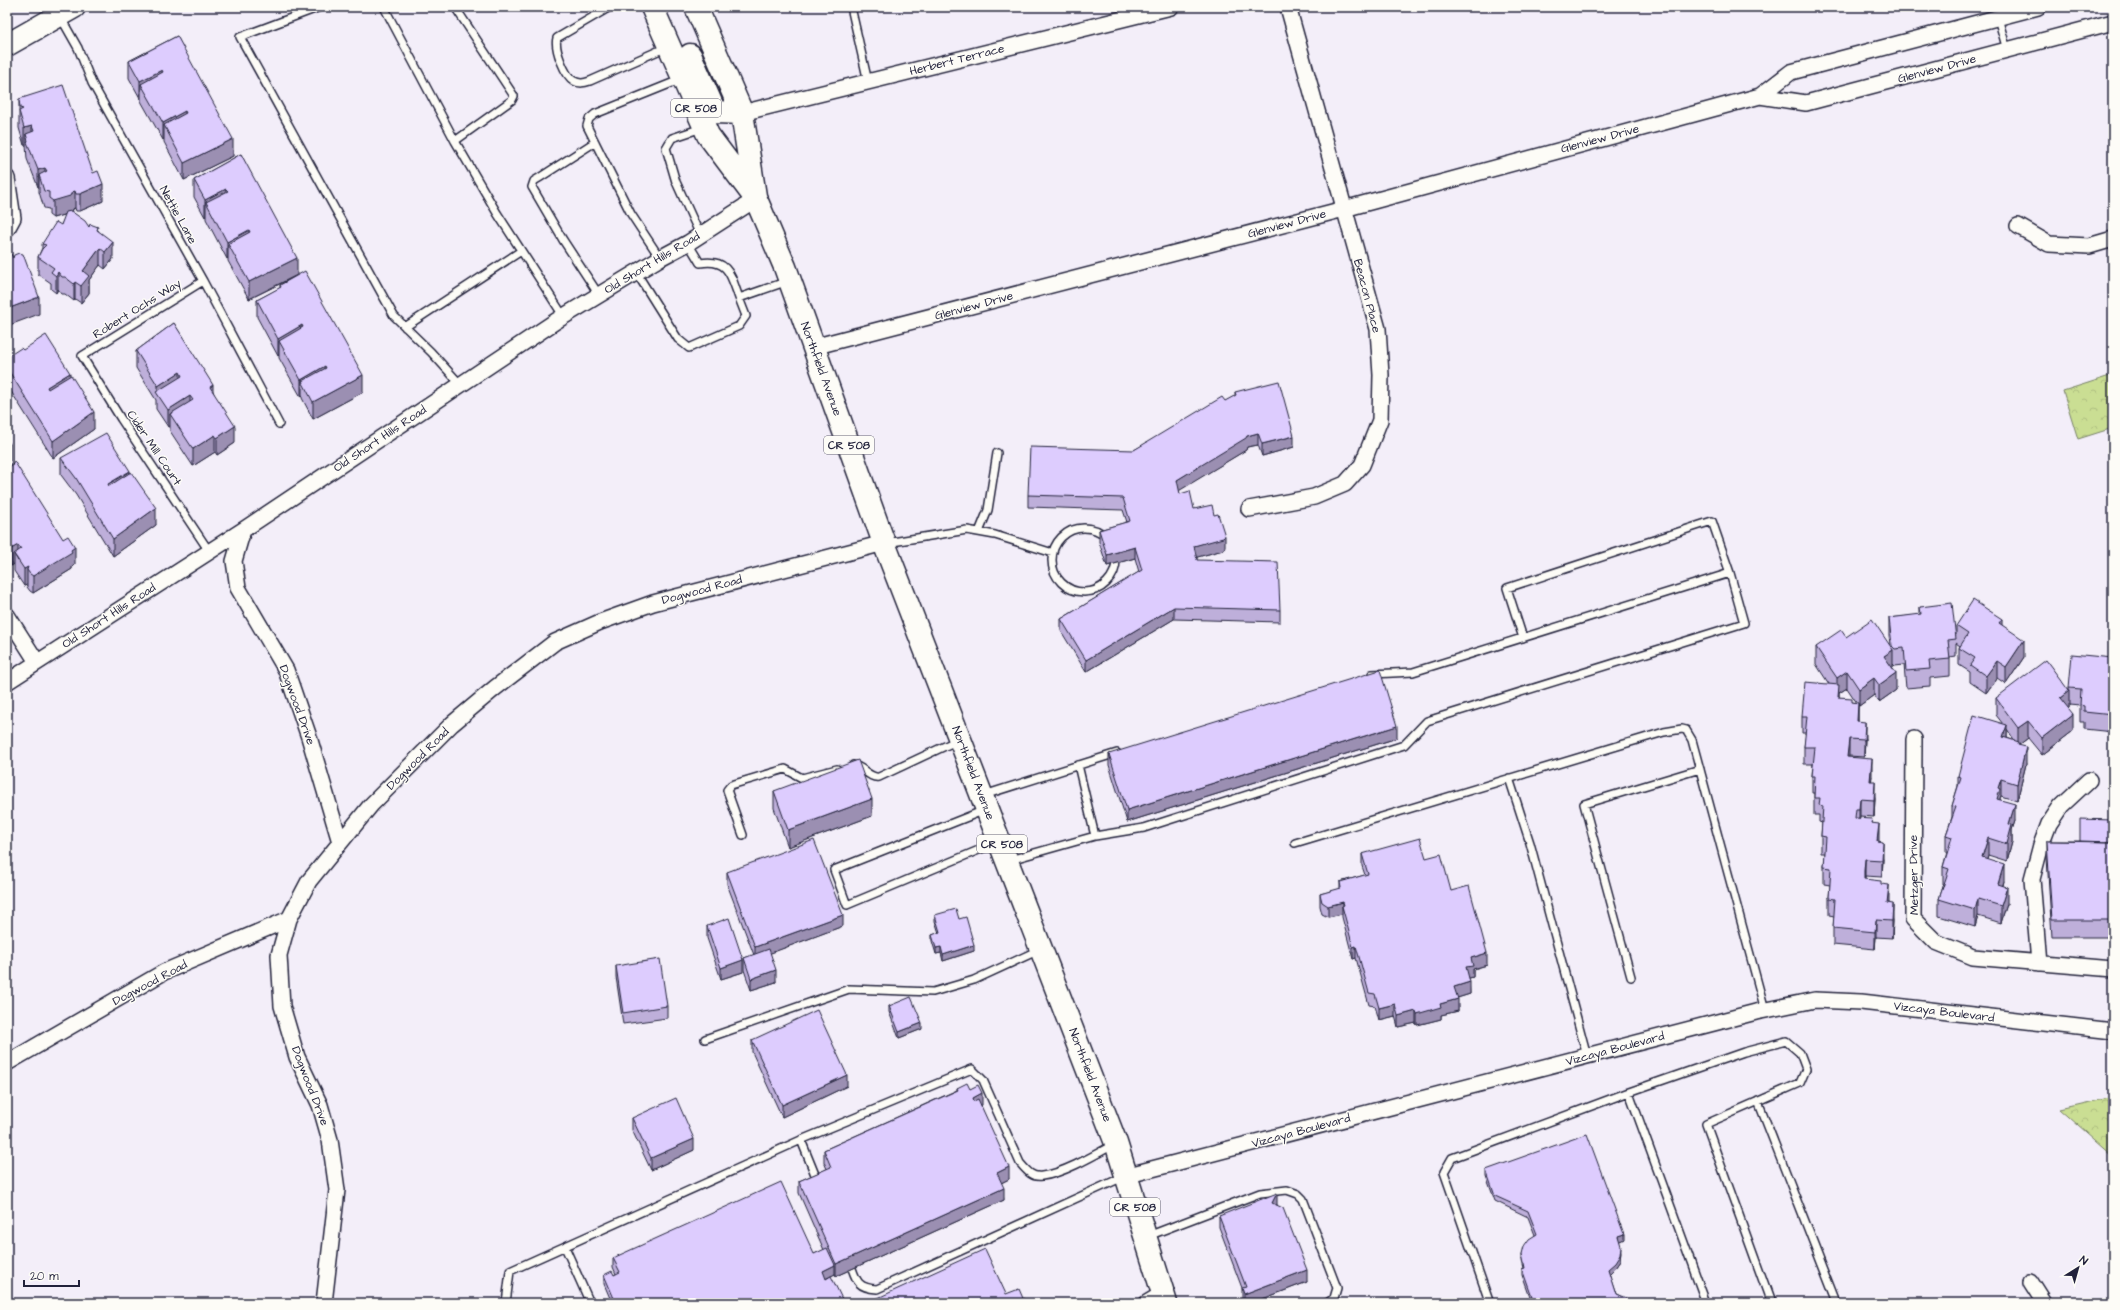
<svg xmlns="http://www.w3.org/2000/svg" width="2120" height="1310" viewBox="0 0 2120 1310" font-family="'Architects Daughter',sans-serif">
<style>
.forest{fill:url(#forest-crowns);stroke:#768067}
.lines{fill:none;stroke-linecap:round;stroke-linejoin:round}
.lane-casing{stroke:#22223b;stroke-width:10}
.street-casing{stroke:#22223b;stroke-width:18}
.primary-casing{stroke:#22223b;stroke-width:25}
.lane{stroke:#fdfcf7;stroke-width:7}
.street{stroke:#fdfcf7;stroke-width:15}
.primary{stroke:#fdfcf7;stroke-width:22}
.wall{fill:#beafda;stroke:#22223b;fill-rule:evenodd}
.shaded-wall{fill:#9b8fb2;stroke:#22223b}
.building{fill:#ddccfe;stroke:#22223b}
.labels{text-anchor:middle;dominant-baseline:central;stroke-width:3;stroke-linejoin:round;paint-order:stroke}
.shield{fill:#fdfcf7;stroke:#646373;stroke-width:1}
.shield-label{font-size:11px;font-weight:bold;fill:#22223b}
.street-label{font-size:12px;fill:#22223b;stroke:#fdfcf7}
</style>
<defs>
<pattern id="forest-crowns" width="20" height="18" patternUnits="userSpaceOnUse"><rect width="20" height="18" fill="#cade93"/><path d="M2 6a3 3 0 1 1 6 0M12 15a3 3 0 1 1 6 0" fill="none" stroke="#adbe80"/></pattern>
</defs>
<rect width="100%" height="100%" fill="#f3eef9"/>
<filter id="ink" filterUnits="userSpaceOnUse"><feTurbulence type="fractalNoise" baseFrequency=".025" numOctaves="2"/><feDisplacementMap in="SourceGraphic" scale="8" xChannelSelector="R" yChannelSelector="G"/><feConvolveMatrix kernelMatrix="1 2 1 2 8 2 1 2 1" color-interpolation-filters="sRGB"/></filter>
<g filter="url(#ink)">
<path class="forest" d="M2113,375V428L2078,439L2063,391Z
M2113,1097V1155L2061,1109Z"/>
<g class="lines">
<defs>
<path id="lane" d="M320,7L240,37L394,316L431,352L461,385
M384,7L455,141
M455,7L514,96L512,100L455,141L497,213L564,317
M610,7L557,38C554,49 565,76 574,81C580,84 584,83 590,81L667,47
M851,7L868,82
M61,18L78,48L92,83L203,281L279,424
M1998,18L2007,50
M595,142L539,178L534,181L532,187L563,240L599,295
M700,235L676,182L666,148L672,138L702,128
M688,243L700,263C729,258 731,276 739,298L788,281
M660,258L631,214L587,126L589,119L595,114L682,79
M636,272L678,339L689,348L739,326L746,316L739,298
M203,281L82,356L121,419L209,551
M405,327L521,251
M1052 560a32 32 0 1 1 64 0a32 32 0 1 1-64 0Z
M979,532L988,510L997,453
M886,543L967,530L995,535L1053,553
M1523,638L1507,588L1712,521L1730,573
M853,765C863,766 869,779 879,777L958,740
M1078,765L1095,836
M1509,778L1530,843L1587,1056
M984,795L1117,753
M985,810L834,870L847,905L998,842
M743,835L727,790L731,785L785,769L802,778L837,769
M1295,843L1664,732L1682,729L1686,730L1692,740L1765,1010
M1010,860L1095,836L1144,828L1404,745L1427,721L1744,623L1730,573L1413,672L1372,674
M1631,977L1584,804L1700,769
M705,1039L849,989L933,992L974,980L1039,950
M1629,1092L1744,1052L1786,1041L1800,1053L1806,1069L1800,1083L1706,1124L1771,1303
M1758,1101L1837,1303
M801,1140L818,1182
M1148,1236L1260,1193L1287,1190L1298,1194L1303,1199L1337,1288L1334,1298L1327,1303
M565,1247L590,1303
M849,1260C856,1278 855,1288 877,1289L1123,1177
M506,1303L510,1271L801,1140L972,1069L983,1080L1020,1163C1026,1170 1032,1178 1042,1176C1062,1174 1095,1155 1113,1145
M1484,1303L1489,1301L1444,1172L1452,1158L1629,1092L1706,1303"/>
<path id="street" d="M1760,96L1806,103L2113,22
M742,113L1171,7
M7,178L13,218L7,229
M2018,226L2049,244L2089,246L2113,239
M813,347L1344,209L1760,96L1791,72L2038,7
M1249,509L1314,497L1345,484L1362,465L1380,420L1381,375L1378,329L1288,7
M243,530L234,561L238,588L286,670L309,737L340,842
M7,615L37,662
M7,682L243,530L556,321L660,258L688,243L756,199
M1914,739L1913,919L1936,942L1973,957L2113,969
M289,919L279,955L282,1006L297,1057L320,1105L330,1140L337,1190L324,1303
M2039,963L2032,879L2041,845L2049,824L2061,806L2089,780
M7,1063L164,972L289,919L309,881L371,805L452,724L495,688L555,642L600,622L653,603L884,543
M1125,1176L1756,1012L1815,1000L1861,1002L2113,1031
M2030,1281L2044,1303
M1147,1303L1162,1294"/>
<path id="primary" d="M652,7L708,135L756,199L785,267L884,543L1116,1143L1166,1303
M696,7L742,113L755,196
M7,45L74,7
M690,55L715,112L742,113"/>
</defs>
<use href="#lane" class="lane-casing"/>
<use href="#street" class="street-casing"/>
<use href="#primary" class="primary-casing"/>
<use href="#lane" class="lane"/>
<use href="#street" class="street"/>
<use href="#primary" class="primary"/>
</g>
<path class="wall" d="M177,36L233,156L184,180L164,142V139L163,140L141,101V98H140L129,78V61Z
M19,99L103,201L80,211H76L75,208L72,209L71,211L89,227L98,230L113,259L105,269L100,265L89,280V293L81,303L75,299L74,301L65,294H62L58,289L56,293L51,289V283L38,274V257L42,248V244L61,225L66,214L53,218L49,215V209L44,208L39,192V187H38L27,159L26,145H24L19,128Z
M241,154L297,275L363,392L313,419L302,398V396L301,397L279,358V355L278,356L257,317V300L280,288V285L296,276L249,299L228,261V258L227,259L206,219V216L205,217L194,197V180Z
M174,323L213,391L235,443L217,455L215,452L193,466L170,431V426L168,427L156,409V400L136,368V351Z
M23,350L70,375L94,429L53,458L7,385V357Z
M1235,392L1294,447L1262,456L1258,445L1247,447L1246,450L1179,490L1180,494L1194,509L1225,547L1223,550L1197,557V560L1280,610V622L1174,619L1086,672L1061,631V619L1139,572L1135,558L1107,566L1099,542V530L1127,522L1123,510L1028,507V495L1134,450L1235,396Z
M61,458L130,473L156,525L113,556L76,495L61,475Z
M7,465L75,564L72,567V569L33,593L30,591L27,587V585L24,586L14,571V564L11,566L7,560Z
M1920,607L1956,635V626L2002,625L2024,657L2006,684L1997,678L1986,693L1970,682V672L1959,665V648L1960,646L1956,643V656L1950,657V676L1930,678V686L1906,688L1904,665L1895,666L1893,664V667L1892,668L1896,690L1879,702L1874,695L1859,706L1858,705V721L1865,739L1864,757L1849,756L1848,757L1872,776L1871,781L1875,798L1874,817L1860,816L1859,818L1872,823L1879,842L1883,859L1882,877L1865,876V880L1881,884L1889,903L1893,921L1892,938L1876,937L1875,949L1833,945V928L1834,916L1829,915V898L1830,885L1824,884V867L1825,853H1821V836L1822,823L1819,822V815H1814V793H1812V776L1813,764H1804V747L1806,733H1802V716L1829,684L1816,664V647L1846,637L1890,645L1889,635V618L1920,615ZM1847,688L1857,703L1852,702L1839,697V693Z
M2113,658V732L2084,729V722H2080V706L2069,705V708H2068L2073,731L2042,755L2028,738L2019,745L2026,764L2017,801L2001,796L2000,798V799L2015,821L2012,830V842L2007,861L1988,855L1987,859L2004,881L2003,886L2007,904L2001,923L1978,916L1975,927L1939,916V899L1944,884H1943V867L1947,852H1946V835L1952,817V806L1958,786V776L2003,724L1996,715V698L2069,690V688ZM2007,729L2015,741L2007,738Z
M1397,738L1127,822L1109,765V754Z
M774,791L872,816L788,847L774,808Z
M2113,820V937H2052L2047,858V841H2080Z
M1362,854L1426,858L1451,891L1487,965L1473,969V977L1469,978L1470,994L1457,998L1458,1011L1441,1015V1019L1417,1025L1416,1023L1398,1027L1395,1016L1379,1020L1375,1006L1369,1005L1356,958L1353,959L1342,917V914L1328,917L1322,914L1320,906V894L1340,889V882L1365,875L1362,866Z
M727,872L843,926L770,953L776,982L751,990L744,970V958L754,955L727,884Z
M935,915L959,919L974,951L943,961L941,953L936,954L932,941V935L939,933L935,921Z
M707,926L743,972L721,979L707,938Z
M616,966L667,1006V1018L623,1024L616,977Z
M889,1006L922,1029L899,1038L889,1012Z
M752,1040L847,1086L782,1117L752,1052Z
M957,1088L970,1089L982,1105L981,1106L1009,1179L1001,1183L1004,1200L836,1276L835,1274L826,1278L844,1303H612L604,1284V1275H614L616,1274L613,1267V1258L814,1254L824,1250L799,1193V1181L827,1169L824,1162V1150L957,1090Z
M632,1118L694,1150L651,1170L632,1130Z
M1486,1170L1624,1239L1619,1241L1621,1252L1620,1261L1615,1268L1609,1273L1616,1294L1637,1303H1532L1522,1275V1269L1524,1268L1522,1260V1254L1535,1235L1528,1217L1495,1201L1486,1176Z
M1277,1204V1205L1307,1282L1252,1303H1243L1242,1300V1288L1219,1227V1216Z"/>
<path class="shaded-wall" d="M162,70V87L141,84V98H140V81Z
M185,111V128L164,125V139L163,140V123Z
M32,126V143L28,141L26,134V145H24V128Z
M233,139V156L184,180V163Z
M45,168V185L39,175V187H38V170Z
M103,184V201L80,211V194Z
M226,189V206L206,202V216L205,217V200Z
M75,191V208L72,209L70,213L53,218V201L72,192Z
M249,230V247L228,244V258L227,259V242Z
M113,242V259L105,269V252Z
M100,248V265L89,280V293L81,303V286L83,271Z
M297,258V275L249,299V282Z
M58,272V289L56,293V276Z
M75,282V299L74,301V284Z
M39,297V314L7,326V309Z
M302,325V342L279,341V355L278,356V339Z
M325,366V383L302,381V396L301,397V380Z
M180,372V389L158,395V386Z
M70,373V390L47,404V387Z
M363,375V392L313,419V402Z
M213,385V402L210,387Z
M190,396V413L170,414V426L168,427V410Z
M94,412V429L53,458V441Z
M235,426V443L217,455V438Z
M1258,433V445L1247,447L1246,450L1177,492V480L1247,436Z
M215,435V452L193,466V449Z
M1294,436V447L1262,456V444Z
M10,444V461L7,463V446Z
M130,471V488L108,501V484Z
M156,508V525L113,556V539Z
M1225,536V547L1223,550L1194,558V546Z
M18,545V561L14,554V564L11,566V549Z
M75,547V564L72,567V569L33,593V576Z
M1135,547V558L1107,566V555Z
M28,567L27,570V585L24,586V569Z
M1174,607V619L1086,672V660Z
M2002,619V636L1999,623Z
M2024,640V657L2006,684V667Z
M1893,650V667L1884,673V656Z
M1997,661V678L1986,693V676Z
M1847,671V688L1839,693V702L1837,695V678Z
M1896,673V690L1879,702V685Z
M1874,678V695L1859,706V689Z
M2069,691V708L2060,715V698Z
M1858,703V720L1857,738V721Z
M2073,714V731L2042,755V738Z
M2028,721V738L2019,745V759L2018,745V728Z
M1865,722V739L1864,757V740Z
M2007,725V742L2003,737Z
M1397,726V738L1127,822V810Z
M1849,739V756L1847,774V757Z
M2026,747V764L2017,801V784Z
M1872,759V776L1870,798V781Z
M2001,779V796L2000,798V806L1997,799L1998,788Z
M1875,781V798L1874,817V800Z
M872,799V816L788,847V830Z
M1860,799V816L1859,826V809Z
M2015,804V821L2012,830V842L2007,861V844L2009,824Z
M1879,824V841L1877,858V841Z
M1988,838V855L1982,874V857Z
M1883,842V859L1882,877V860Z
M1865,859V876L1864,888V879Z
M2004,864V881L1998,901V884Z
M1889,885V902L1887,920V903Z
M2007,887V904L2001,923V906Z
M1978,899V916L1975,927V910Z
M1343,902V910L1342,906V914L1328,917V906Z
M1893,904V921L1892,938V921Z
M843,915V926L755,959V947Z
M1876,920V937L1875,949V932Z
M974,945V951L943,961V955Z
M1356,946V958L1353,959V947Z
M941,947V953L936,954V948Z
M1487,953V965L1473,969V977L1466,979V967L1471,958Z
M743,960V972L721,979V968Z
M776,970V982L751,990V979Z
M1470,982V994L1454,999V987Z
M1458,999V1011L1441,1015V1019L1417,1025V1014L1440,1004Z
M1395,1004V1016L1379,1020V1008Z
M1416,1011V1023L1398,1027V1016Z
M922,1023V1029L899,1038V1032Z
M847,1075V1086L782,1117V1105Z
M982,1093V1105L973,1109V1098Z
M694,1139V1150L651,1170V1158Z
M1009,1167V1179L997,1185V1173Z
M1004,1188V1200L836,1276V1264Z
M1277,1193V1204L1272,1215V1203Z
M1624,1234V1239L1618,1242V1236Z
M1621,1246L1620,1261L1615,1268L1608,1275V1269Z
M835,1265V1274L823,1280V1271Z
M1307,1270V1282L1252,1303H1244V1294Z"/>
<path class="building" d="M177,36L233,139L184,163L164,125L186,113L185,111L163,123L141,84L163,72L162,70L140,81L129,61Z
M63,85L93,173L98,171L103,184L80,194H76L75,191L72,192L70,196L53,201L49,198V192L44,191L39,175L47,171L45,168L38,170L27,142L28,141L26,134L34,131L32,126L24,128L19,111L23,109L20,108L19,99Z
M241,154L297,258L249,282L228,244L250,232L249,230L227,242L206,202L228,191L226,189L205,200L194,180Z
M71,211L85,221L89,227L90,224L98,227L97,230L113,242L105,252L100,248L83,271L89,276L81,286L75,282L74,284L65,277H62L58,272L56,276L51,272L54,268L38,257L42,249L46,245L42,244L56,222L61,225L66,212Z
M19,253L23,254L39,297L7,309V255L11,254L13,258L14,255Z
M305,271L363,375L313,402L302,381L326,368L325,366L301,380L279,341L303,327L302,325L278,339L257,300L281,287L280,285Z
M174,323L213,385L210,387L235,426L217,438L215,435L193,449L170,414L193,400L190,396L168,410L156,392L182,376L180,372L158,386L136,351Z
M46,335L70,373L47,387L48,389L71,375L94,412L53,441L7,368V357L21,348L23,350Z
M1279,381L1294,436L1262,444L1258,433L1247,436L1246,438L1177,480L1180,494L1190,491L1194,509L1212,505L1214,515L1218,514L1225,536L1223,538L1194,546L1197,560L1278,562L1280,610L1174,607L1086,660L1061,619L1142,570L1135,547L1107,555L1099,530L1130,521L1123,498L1028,495L1030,447L1134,450L1222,397L1225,401L1236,395L1235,392Z
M106,433L130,471L108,484L109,486L131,472L156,508L113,539L76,478L61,458Z
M7,439L10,444L7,446Z
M14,461L63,539L68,536L75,547L71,550L72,552L33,576L30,574L27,570L28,567L24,569L14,554L21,549L18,545L11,549L7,543V465L10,463L11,466Z
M1973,600L2002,619L1999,623L2024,640L2006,667L1997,661L1986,676L1970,665L1975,658L1959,648L1968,634L1956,626Z
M1952,603L1956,639L1948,640L1950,659L1929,661L1930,669L1906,671L1904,648L1895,649L1892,646L1889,618L1921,614L1920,607Z
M1872,619L1893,650L1884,656L1896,673L1879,685L1874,678L1859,689L1847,671L1837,678L1816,647L1841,630L1846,637Z
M2072,654L2113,658V715L2084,712V706L2080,705L2081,689L2069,688Z
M2046,660L2069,691L2060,698L2073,714L2042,738L2028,721L2018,728L1996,698Z
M1380,670L1397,726L1127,810L1109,754Z
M1805,682L1839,685L1838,697L1852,698V702L1858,703L1857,721L1865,722L1864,740L1849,739L1847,757L1872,759L1870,781H1875L1874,800L1860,799L1859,809H1856L1855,818L1872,819L1871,823L1879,824L1877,841L1883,842L1882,860L1865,859L1864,871V879L1881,881V884L1889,885L1887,903L1893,904L1892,921L1876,920L1875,932L1833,928L1835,899L1829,898L1831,868L1824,867L1826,837L1821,836L1823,806L1819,805L1820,798H1814L1815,776H1812L1815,747H1804L1807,716H1802Z
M1974,715L2007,725L2003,737L2019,742L2018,745L2026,747L2017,784L2001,779L1998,788L2000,789L1997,799L2015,804L2009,824L2012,825L2007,844L1988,838L1982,857L2004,864L1998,884L2007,887L2001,906L1978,899L1975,910L1939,899L1949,869L1943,867L1952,837L1946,835L1956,807L1952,806L1961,777L1958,776Z
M858,760L872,799L788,830L774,791Z
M2080,819L2113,820V842L2080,841Z
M1420,838L1426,858L1441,854L1451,891L1469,886L1487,953L1471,958L1473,966L1466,967L1470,982L1454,987L1458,999L1440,1004L1441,1007L1417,1014L1416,1011L1398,1016L1395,1004L1379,1008L1375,994L1369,993L1356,946L1353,947L1342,906L1344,905L1343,902L1328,906L1322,902L1320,894L1341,888L1340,882L1368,874L1362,854Z
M814,840L843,915L755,947L727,872Z
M2047,841L2113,842V920H2052Z
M956,909L959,919L966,917L974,945L943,955L941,947L936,948L932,935L940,932L935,915Z
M729,918L743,960L721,968L707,926Z
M769,949L776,970L751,979L744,958Z
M660,959L667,1006L623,1013L616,966Z
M911,997L922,1023L899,1032L889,1006Z
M817,1010L847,1075L782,1105L752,1040Z
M967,1083L970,1089L978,1085L982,1093L973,1098L974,1101L978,1099L1009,1167L997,1173L1004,1188L836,1264L799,1181L831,1167L824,1150L958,1090L957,1088Z
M676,1098L694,1139L651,1158L632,1118Z
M1587,1134L1624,1234L1618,1236L1621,1246L1620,1255L1615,1263L1608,1269L1616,1294L1637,1303H1534L1522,1269L1525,1268L1522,1254L1524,1246L1529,1239L1537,1234L1528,1211L1495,1196L1486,1170Z
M781,1182L814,1254L827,1248L835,1265L823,1271L826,1279L831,1276L844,1303H616L604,1275L612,1271L614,1275L620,1272L613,1258Z
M1277,1193L1272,1203L1283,1208L1307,1270L1244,1294L1242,1288L1246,1287L1219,1216Z
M985,1249L1006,1294L1019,1289L1025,1303H867Z"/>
</g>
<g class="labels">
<g class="shield">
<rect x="671" y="99" width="50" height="18" rx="3"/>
<rect x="824" y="436" width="50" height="18" rx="3"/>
<rect x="977" y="835" width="50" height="18" rx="3"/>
<rect x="1110" y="1198" width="50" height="18" rx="3"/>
</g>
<g class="shield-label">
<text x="696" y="108">CR 508</text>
<text x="849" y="445">CR 508</text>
<text x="1002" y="844">CR 508</text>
<text x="1135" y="1207">CR 508</text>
</g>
<g class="street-label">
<text transform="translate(957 60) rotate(-14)">Herbert Terrace</text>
<text transform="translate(1937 69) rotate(-15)">Glenview Drive</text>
<text transform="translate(1600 139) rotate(-15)">Glenview Drive</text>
<text transform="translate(178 215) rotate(61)">Nettie Lane</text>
<text transform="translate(1287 224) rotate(-15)">Glenview Drive</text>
<text transform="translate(652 263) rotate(-31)">Old Short Hills Road</text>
<text transform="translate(1367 296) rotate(75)">Beacon Place</text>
<text transform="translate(974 306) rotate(-15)">Glenview Drive</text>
<text transform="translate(137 309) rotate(-32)">Robert Ochs Way</text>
<text transform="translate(821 369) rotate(70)">Northfield Avenue</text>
<text transform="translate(380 439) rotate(-34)">Old Short Hills Road</text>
<text transform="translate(154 448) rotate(56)">Cider Mill Court</text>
<text transform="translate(702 590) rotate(-15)">Dogwood Road</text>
<text transform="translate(109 616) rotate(-33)">Old Short Hills Road</text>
<text transform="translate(297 705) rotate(70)">Dogwood Drive</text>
<text transform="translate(418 759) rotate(-45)">Dogwood Road</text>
<text transform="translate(973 773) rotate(69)">Northfield Avenue</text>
<text transform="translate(1914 875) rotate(-91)">Metzger Drive</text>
<text transform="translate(150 983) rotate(-28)">Dogwood Road</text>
<text transform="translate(1944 1012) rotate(7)">Vizcaya Boulevard</text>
<text transform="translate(1615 1049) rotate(-15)">Vizcaya Boulevard</text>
<text transform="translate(1090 1075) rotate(69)">Northfield Avenue</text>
<text transform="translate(310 1086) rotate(69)">Dogwood Drive</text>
<text transform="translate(1301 1131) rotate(-15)">Vizcaya Boulevard</text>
</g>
</g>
<rect width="2120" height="1310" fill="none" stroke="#fdfcf7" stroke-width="24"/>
<rect x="12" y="12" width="2096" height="1286" fill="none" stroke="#22223b" stroke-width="1.5" filter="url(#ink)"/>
<g transform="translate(2078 1268) rotate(37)" stroke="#fdfcf7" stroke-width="3" paint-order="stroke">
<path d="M0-3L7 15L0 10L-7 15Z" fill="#22223b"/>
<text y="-6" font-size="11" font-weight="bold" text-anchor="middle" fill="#22223b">N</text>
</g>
<path d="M24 1280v6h55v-6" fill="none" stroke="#22223b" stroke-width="2"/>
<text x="30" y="1280" font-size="12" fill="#22223b" stroke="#fdfcf7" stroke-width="3" paint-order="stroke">20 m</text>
</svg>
